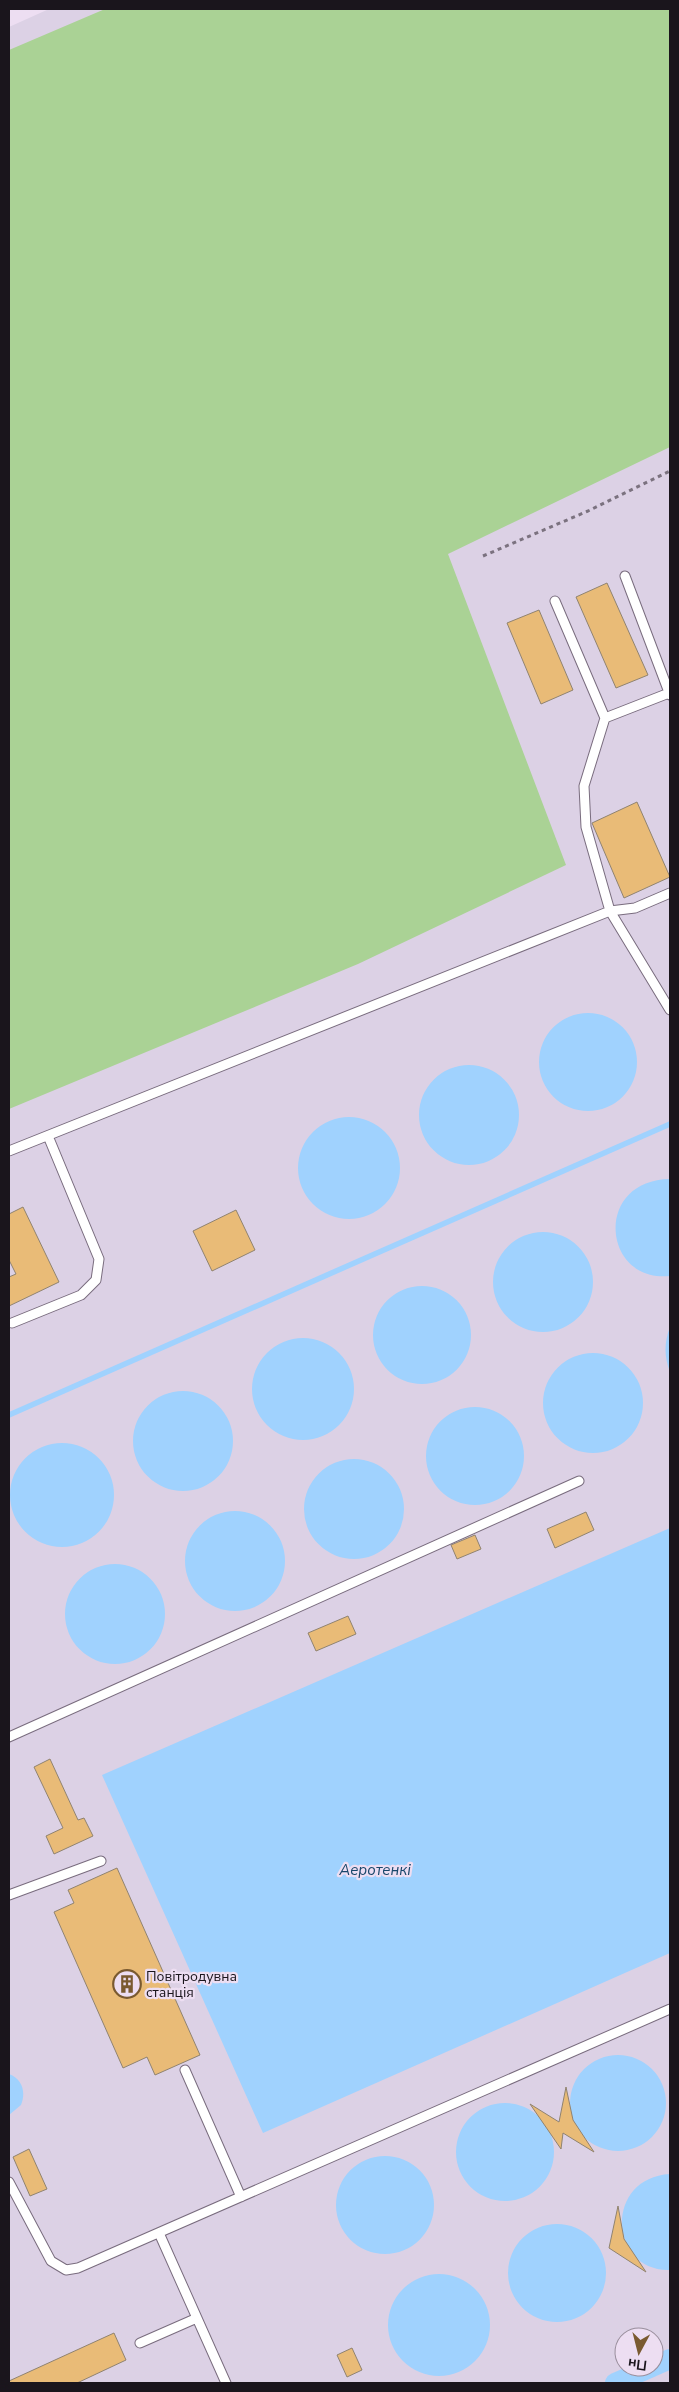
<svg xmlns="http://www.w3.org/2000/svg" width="679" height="2392" viewBox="0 0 679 2392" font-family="'Nunito Sans',sans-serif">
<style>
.industrial{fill:#dcd1e5;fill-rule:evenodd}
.green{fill:#aad295}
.water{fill:#a0d2fe}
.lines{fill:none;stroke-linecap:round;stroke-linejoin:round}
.stream{stroke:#a0d2fe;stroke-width:5.5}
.canal{stroke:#a0d2fe;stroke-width:20}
.building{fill:#e9bb77;stroke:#908370}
.lane-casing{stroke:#796c7e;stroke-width:11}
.path{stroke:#7b727f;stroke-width:3;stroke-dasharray:4 4;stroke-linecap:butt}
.lane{stroke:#fff;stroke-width:9}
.labels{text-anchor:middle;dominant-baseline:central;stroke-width:4.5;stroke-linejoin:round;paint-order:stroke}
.poi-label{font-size:14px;fill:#1a151c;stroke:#eddef2;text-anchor:start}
.water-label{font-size:15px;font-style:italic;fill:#19476b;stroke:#eddef2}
</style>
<rect width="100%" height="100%" fill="#eddef2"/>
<path class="industrial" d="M49,9H670V2383H9V27ZM624,2337H654V2367H624Z"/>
<path class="green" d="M105,9H670V447L448,554L566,865L358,964L9,1109V50Z"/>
<path class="water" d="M539 1062a49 49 0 1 1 98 0a49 49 0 1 1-98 0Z
M419 1115a50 50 0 1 1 100 0a50 50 0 1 1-100 0Z
M298 1168a51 51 0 1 1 102 0a51 51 0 1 1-102 0Z
M670,1179V1276C602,1283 593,1180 670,1179Z
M493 1282a50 50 0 1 1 100 0a50 50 0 1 1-100 0Z
M373 1335a49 49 0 1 1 98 0a49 49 0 1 1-98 0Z
M670,1327V1372C664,1356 664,1343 670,1327Z
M252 1389a51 51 0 1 1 102 0a51 51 0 1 1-102 0Z
M543 1403a50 50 0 1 1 100 0a50 50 0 1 1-100 0Z
M133 1441a50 50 0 1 1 100 0a50 50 0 1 1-100 0Z
M426 1456a49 49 0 1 1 98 0a49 49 0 1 1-98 0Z
M10 1495a52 52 0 1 1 104 0a52 52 0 1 1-104 0Z
M304 1509a50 50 0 1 1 100 0a50 50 0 1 1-100 0Z
M185 1561a50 50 0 1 1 100 0a50 50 0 1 1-100 0Z
M670,1528V1953L263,2133L102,1775Z
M65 1614a50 50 0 1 1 100 0a50 50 0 1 1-100 0Z
M570 2103a48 48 0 1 1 96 0a48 48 0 1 1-96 0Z
M9,2074C23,2079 26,2093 21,2105L9,2115Z
M456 2152a49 49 0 1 1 98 0a49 49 0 1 1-98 0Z
M336 2205a49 49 0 1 1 98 0a49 49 0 1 1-98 0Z
M670,2174V2270C609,2272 603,2178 670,2174Z
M508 2273a49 49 0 1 1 98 0a49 49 0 1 1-98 0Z
M388 2325a51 51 0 1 1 102 0a51 51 0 1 1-102 0Z"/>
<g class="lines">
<path class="stream" d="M9,1415L670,1124"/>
<path class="canal" d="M654,2366L670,2359
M615,2383L652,2367"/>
</g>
<path class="building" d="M607,583L648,675L616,688L576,597Z
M539,610L573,690L541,704L507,623Z
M637,802L670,877L624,898L592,823Z
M23,1207L59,1282L9,1306V1277L16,1274L9,1260V1214Z
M236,1210L255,1250L212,1271L193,1231Z
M586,1512L594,1530L555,1548L547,1529Z
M475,1535L481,1549L457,1559L451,1545Z
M348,1616L356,1634L316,1651L308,1633Z
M50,1759L78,1820L84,1818L93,1836L54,1854L46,1836L63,1828L34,1767Z
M117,1868L200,2055L155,2075L147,2057L123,2068L54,1912L74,1903L68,1890Z
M566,2087L573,2120L594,2152L563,2133L561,2149L530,2104L559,2122Z
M29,2149L47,2189L30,2196L13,2157Z
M618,2206L624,2239L646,2272L609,2248Z
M114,2333L126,2360L77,2383H9V2381Z
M352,2348L362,2370L347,2377L337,2355Z"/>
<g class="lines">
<defs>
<path id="lane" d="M625,576L670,695
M555,601L605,718L584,786L586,827L610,911L670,1010
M605,718L669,693
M9,1151L610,911L635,908L670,893
M12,1323L81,1295L96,1280L99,1259L48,1136
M9,1737L579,1481
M9,1895L101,1861
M185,2070L241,2197
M9,2182L51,2261L66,2270L78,2268L670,2009
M159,2233L226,2383
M140,2343L197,2318"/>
</defs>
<use href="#lane" class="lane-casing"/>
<path class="path" d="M483,556L588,511L670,471"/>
<use href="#lane" class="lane"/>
</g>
<defs>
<symbol id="building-ring" viewBox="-11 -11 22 22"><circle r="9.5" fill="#eddef2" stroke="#7a5a30" stroke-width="1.5"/><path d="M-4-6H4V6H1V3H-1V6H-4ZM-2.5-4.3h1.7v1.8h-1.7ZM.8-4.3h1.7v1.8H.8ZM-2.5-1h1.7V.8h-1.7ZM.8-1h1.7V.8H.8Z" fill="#7a5a30"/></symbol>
</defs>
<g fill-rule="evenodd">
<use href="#building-ring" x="111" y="1968" width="32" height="32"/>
</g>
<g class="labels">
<g class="poi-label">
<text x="146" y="1976">Повітродувна<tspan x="146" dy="16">станція</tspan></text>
</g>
<g class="water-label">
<text x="375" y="1870">Аеротенкі</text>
</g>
</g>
<rect width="679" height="2392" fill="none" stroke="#1a151c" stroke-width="20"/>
<g transform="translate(639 2352) rotate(187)"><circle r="24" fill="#eddef2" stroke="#998e9c"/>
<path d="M0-4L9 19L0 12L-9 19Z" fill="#7a5a30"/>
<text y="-8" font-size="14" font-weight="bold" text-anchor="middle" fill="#1a151c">Пн</text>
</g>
</svg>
